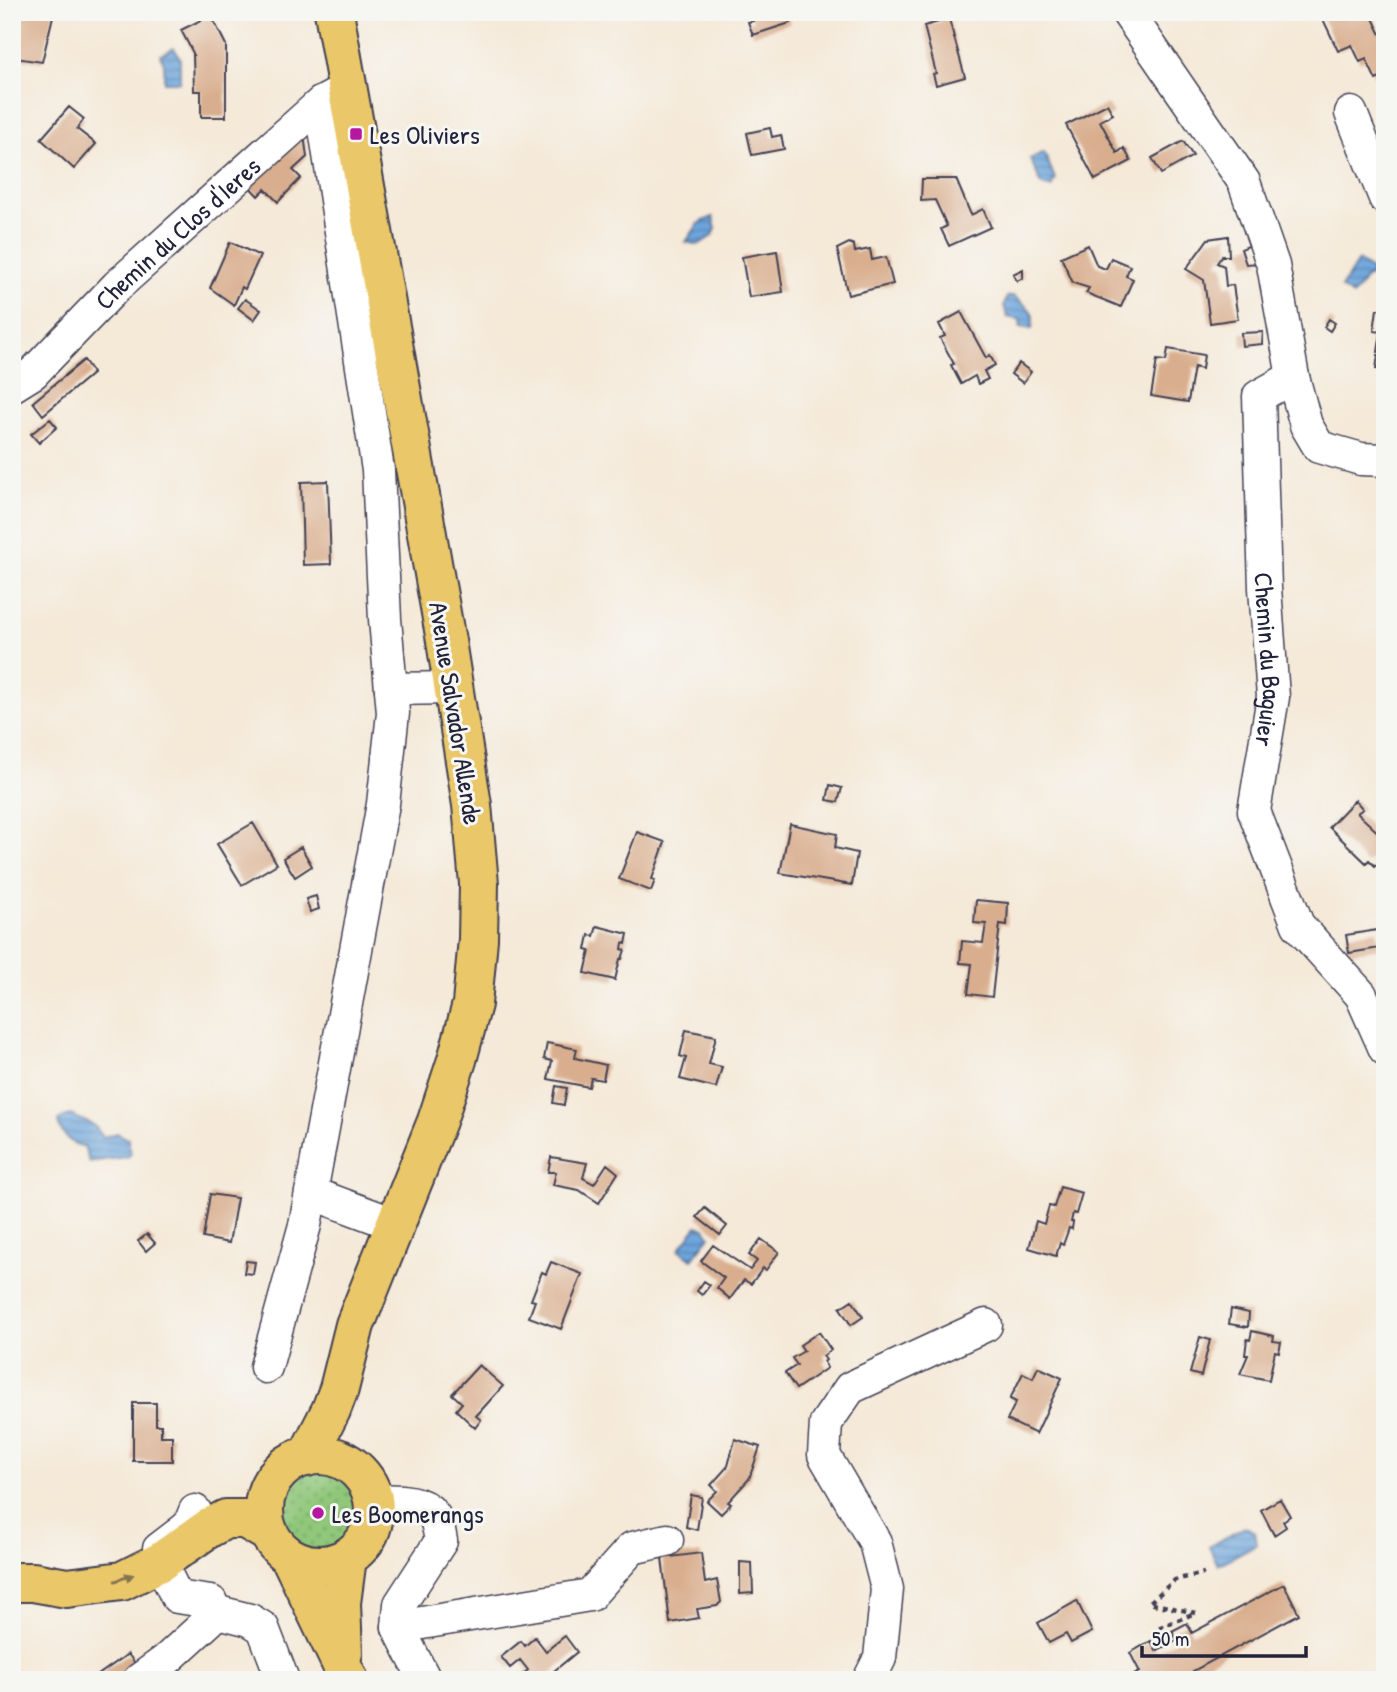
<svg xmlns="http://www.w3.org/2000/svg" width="1397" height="1692" viewBox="0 0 1397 1692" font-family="'Patrick Hand',sans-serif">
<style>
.grass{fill:url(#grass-dots);stroke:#59745a;stroke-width:2}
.water{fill:url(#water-rules);stroke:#48648c;stroke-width:2}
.building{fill:#d9ae8e}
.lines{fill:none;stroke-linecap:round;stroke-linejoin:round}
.minor-casing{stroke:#424053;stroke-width:35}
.major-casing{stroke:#424053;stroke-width:42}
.path{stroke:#424053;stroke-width:4.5;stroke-dasharray:5 5;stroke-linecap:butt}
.minor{stroke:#fff;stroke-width:32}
.major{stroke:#eac769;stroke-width:38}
.oneway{fill:#867452}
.poi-dot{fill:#b5179e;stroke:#f6f6f2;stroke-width:2.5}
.labels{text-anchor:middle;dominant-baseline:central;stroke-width:6;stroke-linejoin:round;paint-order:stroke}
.poi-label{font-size:26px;fill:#22223b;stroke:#f6f6f2;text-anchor:start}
.street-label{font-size:26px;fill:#22223b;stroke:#f6f6f2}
</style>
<defs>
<pattern id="grass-dots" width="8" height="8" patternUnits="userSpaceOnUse" patternTransform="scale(1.75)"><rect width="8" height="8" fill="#90c77a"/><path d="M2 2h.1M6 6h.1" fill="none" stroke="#75a165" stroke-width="1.8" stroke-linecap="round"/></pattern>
<pattern id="water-rules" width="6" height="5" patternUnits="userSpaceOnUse" patternTransform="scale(1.75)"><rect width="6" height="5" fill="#6da5dc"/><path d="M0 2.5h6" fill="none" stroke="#5986b4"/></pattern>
</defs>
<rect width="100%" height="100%" fill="#f6f6f2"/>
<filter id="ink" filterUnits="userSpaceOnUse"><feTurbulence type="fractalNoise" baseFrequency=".0143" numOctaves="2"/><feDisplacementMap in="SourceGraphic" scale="14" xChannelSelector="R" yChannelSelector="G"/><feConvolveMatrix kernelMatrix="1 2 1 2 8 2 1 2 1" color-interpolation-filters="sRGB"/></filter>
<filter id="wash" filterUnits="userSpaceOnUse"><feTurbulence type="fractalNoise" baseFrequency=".00686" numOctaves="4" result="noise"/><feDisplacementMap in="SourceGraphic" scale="28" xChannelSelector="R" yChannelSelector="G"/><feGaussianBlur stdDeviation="1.57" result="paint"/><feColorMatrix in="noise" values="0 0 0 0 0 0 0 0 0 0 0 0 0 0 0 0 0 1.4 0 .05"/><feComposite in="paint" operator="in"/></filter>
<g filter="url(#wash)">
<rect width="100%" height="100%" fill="#f5e9d8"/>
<path class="grass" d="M280 1511a40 40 0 1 1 80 0a40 40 0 1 1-80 0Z"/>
<path class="water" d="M174,48L180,58V82H164V63L160,55Z
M1044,152L1056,181H1053L1052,188L1042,185L1030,159Z
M713,217L716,229L712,236L698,245L686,242L699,223Z
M1358,261L1371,270L1372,275L1366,278L1353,296L1341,288Z
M1014,296C1028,310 1036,307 1032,329L1020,327L1021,320L1007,317L1004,305L1007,297Z
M70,1115L94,1125L103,1137L117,1133L128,1139L131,1154L127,1157L89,1162L84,1146C72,1146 62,1135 58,1123L61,1118Z
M697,1226L705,1228L710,1236L692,1259L679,1249Z
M1245,1527L1255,1532L1257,1544L1218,1565L1209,1547Z"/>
<g id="blocks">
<path class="building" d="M20,12H54L42,62L15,58L17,43H14Z
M749,12H786L790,23L753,35L748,22L753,21Z
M1332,12H1354L1355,15L1370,12L1385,43V76L1376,80L1366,59L1360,62L1352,45L1338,51L1322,17Z
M211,15L226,45V117H201V91H194L193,53L181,30Z
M949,19L965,77L936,85L933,74L936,73L924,26Z
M1107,104L1113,114L1100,121L1117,153L1124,148L1131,161L1095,180L1066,125Z
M69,107L84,119L77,129L96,144L74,169L41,139Z
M303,127L307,157L293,170L301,178L278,202L265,189L258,196L245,182Z
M770,128L772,137L781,135L784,149L752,155L747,133Z
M1183,141L1193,156L1161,174L1152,158Z
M922,179H956L971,215L983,209L991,227L949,246L941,229L947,226L935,200L921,201Z
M1228,236L1229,256H1222L1217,263L1224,266L1226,286L1233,285L1238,319L1210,323L1204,280L1186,269L1208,239Z
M230,242L260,256L245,289L242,287L234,305L210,288Z
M849,243L854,245L855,252L870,249L872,260L886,257L893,284L848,295L837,249Z
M1253,244L1260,263L1246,264L1241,249Z
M1088,245L1097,266L1106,269L1111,258L1130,266L1126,276L1133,279L1121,307L1086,293L1089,288L1073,283L1061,257Z
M777,251L783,292L749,297L742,257Z
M1023,269V278L1017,281L1013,274Z
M245,299L261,310L254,320L238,308Z
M1377,309L1385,310V353L1378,352L1381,332L1374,331Z
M961,312L986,358L990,355L995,365L984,371L988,379L978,384L975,376L961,384L951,365L954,364L940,338L945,336L939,324Z
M1329,319L1335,323L1330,331L1324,327Z
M1263,332L1262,344L1242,346L1241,333Z
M1168,349L1204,355L1202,369L1194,367L1188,402L1151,396L1157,360L1166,361Z
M1378,355L1385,356V370L1376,369Z
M84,360L93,373L43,415L33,402Z
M1019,363L1031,372L1023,383L1011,374Z
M50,419L57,427L39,443L31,434Z
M328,481L331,564L303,565L301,482Z
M830,785L842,788L838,802L827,800Z
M1355,800L1363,809L1357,813L1385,839V856L1375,866L1369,860L1366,863L1329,827Z
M253,823L277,864L242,885L217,844Z
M790,824L837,834L835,848L857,853L852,885L780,873Z
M637,832L665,842L652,879L655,880L651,891L619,879Z
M301,847L312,866L295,877L283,858Z
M316,896L319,909L310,912L306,899Z
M976,900L1008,903L1007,925L1000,924L992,997L968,994L972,964L960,963L962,941L983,943L986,924L974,923Z
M597,926L628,934L626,944L623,943L622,949L625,950L622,959H620L615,980L585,973L590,951L586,950L589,935L594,936Z
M1377,930L1380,948L1349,953L1346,935Z
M686,1030L716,1036L709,1064L722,1067L716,1088L680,1079L686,1058L680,1056Z
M547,1043L577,1049L575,1058L606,1065L603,1080L591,1078L589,1087L548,1079L552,1061L544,1059Z
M556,1086L567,1088L564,1105L553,1103Z
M551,1157L587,1163L583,1178L594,1184L607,1164L618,1173L599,1203L579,1190L553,1185L556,1172H548Z
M1060,1187L1082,1193L1076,1214L1073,1213L1071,1222H1073L1072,1229L1069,1228L1063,1245L1060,1243L1056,1256L1029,1248L1036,1221L1044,1224L1049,1206L1054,1207Z
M210,1194L237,1198L229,1243L203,1238Z
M705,1208L727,1226L720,1235L697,1217Z
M147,1234L155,1243L146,1251L138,1241Z
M761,1239L779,1252L766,1270L763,1268L751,1284L744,1280L730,1299L717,1288L724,1278L701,1261L713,1245L750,1270L757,1261L749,1255Z
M246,1261L255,1262L253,1274L244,1273Z
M551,1262L582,1274L561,1329L529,1317L535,1301L531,1300L542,1272L546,1274Z
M704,1281L710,1285L702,1295L697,1291Z
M852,1300L863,1317L851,1325L840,1308Z
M1231,1309L1249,1313L1248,1327L1229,1324Z
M1252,1331L1274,1336L1273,1341L1281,1342L1279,1352L1275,1351L1269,1380L1240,1374L1248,1355H1245L1247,1339L1250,1340Z
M819,1332L831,1350L823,1356L826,1360L824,1362L827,1368L796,1389L785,1373L797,1365L792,1358L804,1351L800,1345Z
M1200,1337L1210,1340L1201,1376L1190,1373Z
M479,1365L503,1386L476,1416L481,1420L475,1428L456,1410L462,1403L452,1394Z
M1038,1367L1062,1378L1036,1434L1007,1420L1016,1402L1010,1399L1023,1373L1033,1378Z
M133,1403H156V1425H161V1436H172V1461H133Z
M735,1439L760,1447L749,1479L728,1502L731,1504L721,1514L707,1501L717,1491L711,1485L728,1466Z
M691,1495L702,1497L697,1530L686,1527Z
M1280,1499L1290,1516L1283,1521L1286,1527L1274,1535L1261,1510Z
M701,1553L705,1583L717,1580L721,1602L717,1606L697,1609L699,1618L670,1623L662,1558Z
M740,1562L752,1563L753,1593L740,1594Z
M1284,1584L1299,1614L1193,1671L1195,1674L1185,1680H1132L1130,1677L1140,1672L1130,1653L1151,1641L1156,1651L1177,1640L1172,1631L1187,1623L1192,1633Z
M1077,1601L1092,1632L1071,1643L1066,1634L1049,1643L1038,1623Z
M565,1636L577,1652L543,1680H516L528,1670L520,1660L510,1668L501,1657L521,1641L525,1646L535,1637L546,1651Z
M128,1654L137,1666L121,1677L117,1680H91Z"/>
</g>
</g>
<g filter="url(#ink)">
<use href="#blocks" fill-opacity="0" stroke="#424053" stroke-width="2"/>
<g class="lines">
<defs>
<g id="minor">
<path d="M1127,12L1244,182L1273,265L1293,377L1306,425L1319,447L1361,459L1385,460"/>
<path d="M1351,113L1385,198"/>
<path id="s1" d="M1293,377L1259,396L1265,588L1273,697L1254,811L1298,925L1361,995L1385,1049"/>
<path id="s2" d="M12,386L33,373L117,286L321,103L336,95"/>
<path d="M391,689L453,688"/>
<path d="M311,1193L394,1224"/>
<path d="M266,1367L305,1225L383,804L393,713L385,619L378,470L321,103"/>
<path d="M373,1501C390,1500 415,1499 429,1510C438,1517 439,1531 441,1541L400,1604L398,1627L425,1680"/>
<path d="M214,1611L250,1620L263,1628L283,1680"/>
<path d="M398,1627L590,1595L632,1548L667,1540"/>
<path d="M139,1680L165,1661L210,1620L214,1611L211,1602L177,1597L160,1562L159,1549L189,1526L195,1511"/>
<path d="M869,1680L880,1658L887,1589L875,1542L824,1455L826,1423L850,1388L986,1325"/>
</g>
<path id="major" d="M264 1510a55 55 0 1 1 110 0a55 55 0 1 1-110 0Z
M307,1457L331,1410L339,1389L355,1325L437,1121L457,1060L472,1004L478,939L479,884L472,805L446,641L334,12
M290,1557L349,1680
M12,1582H33L67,1588L122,1581L160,1562L209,1528L226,1519H245L269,1533
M343,1653L341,1603L347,1558"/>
</defs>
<use href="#minor" class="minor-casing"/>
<use href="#major" class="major-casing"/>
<path class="path" d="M1196,1613L1149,1603L1175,1580L1204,1573
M1164,1646L1158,1628L1195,1613"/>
<use href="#minor" class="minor"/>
<use href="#major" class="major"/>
</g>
<defs><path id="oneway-solid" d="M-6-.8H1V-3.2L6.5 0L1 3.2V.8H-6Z" transform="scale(1.75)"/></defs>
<use class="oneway" href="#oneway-solid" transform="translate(124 1578) rotate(-19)"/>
</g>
<g class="poi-dot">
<rect x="349" y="127" width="14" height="14" rx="3.5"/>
<circle cx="318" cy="1513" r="7"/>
</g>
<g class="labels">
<g class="poi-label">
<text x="370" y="134">Les Oliviers</text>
<text x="332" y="1513">Les Boomerangs</text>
</g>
<g class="street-label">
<text stroke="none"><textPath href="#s2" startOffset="226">Chemin du Clos d'Ieres</textPath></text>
<text stroke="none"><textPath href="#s1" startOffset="303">Chemin du Baguier</textPath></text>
<text transform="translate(456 713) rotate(81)">Avenue Salvador Allende</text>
</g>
</g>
<rect width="1397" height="1692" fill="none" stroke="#f6f6f2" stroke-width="42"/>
<path d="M1142 1646v10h164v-10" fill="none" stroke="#22223b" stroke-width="3.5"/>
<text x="1152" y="1646" font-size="21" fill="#22223b" stroke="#f6f6f2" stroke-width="5" paint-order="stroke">50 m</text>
</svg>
